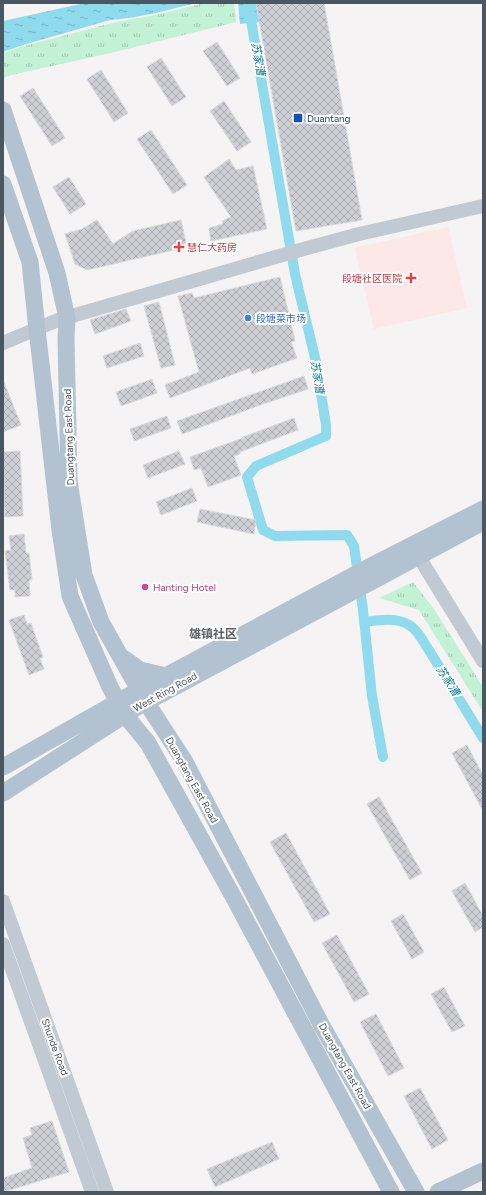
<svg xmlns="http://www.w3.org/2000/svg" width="486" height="1195" viewBox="0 0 486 1195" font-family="Figtree,'Noto Sans SC',sans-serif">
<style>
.medical{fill:#fce8e6}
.park{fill:url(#park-tufts)}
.water{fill:url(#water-ripples)}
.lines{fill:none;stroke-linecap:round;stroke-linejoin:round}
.canal{stroke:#90daee;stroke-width:10}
.building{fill:url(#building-cross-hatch);stroke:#d7d9de}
.minor{stroke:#c1cad2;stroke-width:14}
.major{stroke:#b3c2d1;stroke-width:17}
.transit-dot{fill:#1a4fb4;stroke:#fff;stroke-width:1.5}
.health-dot{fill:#e0444e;stroke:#fff;stroke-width:1.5}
.shop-dot{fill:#3f7fe0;stroke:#fff;stroke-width:1.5}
.hotel-dot{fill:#d1479c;stroke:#fff;stroke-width:1.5}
.labels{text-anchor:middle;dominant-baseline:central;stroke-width:4;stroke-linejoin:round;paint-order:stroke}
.transit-label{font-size:10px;fill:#164399;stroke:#fff;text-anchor:start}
.health-label{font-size:10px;fill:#be3a42;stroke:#fff;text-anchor:start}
.shop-label{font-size:10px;fill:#366cbe;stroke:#fff;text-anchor:start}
.street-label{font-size:10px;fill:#4a5661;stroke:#fff}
.hotel-label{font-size:10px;fill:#b23c85;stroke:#fff;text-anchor:start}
.water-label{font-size:11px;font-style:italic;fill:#0c7c9b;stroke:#fff}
.quarter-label{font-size:12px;font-weight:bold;fill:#5f6368;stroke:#fff}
</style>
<defs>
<pattern id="park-tufts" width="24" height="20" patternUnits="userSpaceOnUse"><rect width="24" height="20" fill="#c3f1d5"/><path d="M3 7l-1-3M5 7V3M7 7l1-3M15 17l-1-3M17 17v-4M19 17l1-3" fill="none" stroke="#a0c6b0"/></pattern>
<pattern id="water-ripples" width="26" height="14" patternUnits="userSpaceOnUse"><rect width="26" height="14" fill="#90daee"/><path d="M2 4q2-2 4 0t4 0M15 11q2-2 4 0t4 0" fill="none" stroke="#78b4c4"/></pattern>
<pattern id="building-cross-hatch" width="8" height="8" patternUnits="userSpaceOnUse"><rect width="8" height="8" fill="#cdcfd5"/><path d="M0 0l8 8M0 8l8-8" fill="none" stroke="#a8abb0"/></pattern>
</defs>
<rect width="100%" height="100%" fill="#f5f3f3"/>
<path class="medical" d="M448,227L467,308L374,329L355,248Z"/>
<path class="park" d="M204,3H234L236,22L111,53L11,75L3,78V53L24,46L112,23L160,14Z
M413,582L434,609L483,687V712L419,610L379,598Z"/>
<path class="water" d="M85,3H196C168,10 139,18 110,20L23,45L3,52V21Z
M238,3H258L261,22L240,24Z"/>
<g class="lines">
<path class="canal" d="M248,3L295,274L316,362L326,425V436L256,466L247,477L263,530L275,536L347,535L354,546L363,610L372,696L383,757
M364,622C379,620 396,617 409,625C418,630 424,643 430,652C448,680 465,709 483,738"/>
</g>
<path class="building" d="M256,3H324L362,220L296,231Z
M217,42L240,78L227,86L203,51Z
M161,58L186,97L172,106L147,67Z
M101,70L128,113L114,122L87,79Z
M33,88L65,138L52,146L20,96Z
M224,101L251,142L237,151L210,111Z
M151,130L187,185L173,194L137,139Z
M229,159L236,170L253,166L267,229L211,241L209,228L223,224L222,221L231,217L204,177Z
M69,177L86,204L70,214L53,187Z
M97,220L113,244L133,231L181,220L187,247L87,270L75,264L65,234L82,229Z
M280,277L295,341L291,342L297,358L252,374L250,368L170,398L165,385L199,372L178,296L192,293L194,298Z
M159,302L175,365L161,368L144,306Z
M126,309L131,321L95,334L90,320Z
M140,343L144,356L107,368L103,356Z
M304,376L308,389L263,404L182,434L177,421Z
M152,379L157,393L121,406L116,392Z
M3,380L21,425L3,432Z
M167,416L171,428L134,441L130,429Z
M294,418L298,430L240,452V454L234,456L241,475L208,487L201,468L194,470L190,457L243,438V437Z
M20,451L23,516L5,517L3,452Z
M179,451L185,464L148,478L143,465Z
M192,488L197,501L161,515L156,502Z
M200,509L256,520L254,534L197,522Z
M24,534L26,553H29L32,580H29L30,596L15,597V590H10L5,551L11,550L9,536Z
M24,615L27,624L31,623L43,657L40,659L44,669L29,675L9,620Z
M467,745L483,775V811L452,753Z
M379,797L422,873L410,880L367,804Z
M286,833L330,914L314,922L270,842Z
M465,883L483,916V927L475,932L452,891Z
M403,914L424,952L412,959L391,921Z
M337,935L369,994L354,1002L322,943Z
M444,987L465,1026L452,1032L431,994Z
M376,1014L404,1068L388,1076L360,1022Z
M420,1088L448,1140L432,1149L404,1096Z
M52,1121L69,1172L3,1192V1178L32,1168L23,1138L32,1135L30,1128Z
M272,1142L279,1159L215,1187L207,1169Z"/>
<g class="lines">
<path class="minor" d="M3,343L58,320L300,250L359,234L483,206
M419,557L483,661
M3,901L107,1192
M3,944L92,1192"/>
<path class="major" d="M3,110L57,273L67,318L66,339L69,481L84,575L101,622L146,702L185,762L322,1026L416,1192
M3,184L30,262L37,329L60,530L70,596L110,687L125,715L148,743L234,898L391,1192
M123,658L140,670L166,676
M3,767L132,694L371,566L483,509
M3,793L137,707L483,522
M438,1192L483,1171"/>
</g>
<rect class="transit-dot" x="293" y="113" width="10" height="10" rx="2"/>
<g class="health-dot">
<path d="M177 241h4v4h4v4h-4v4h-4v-4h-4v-4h4z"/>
<path d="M409 272h4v4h4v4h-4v4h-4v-4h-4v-4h4z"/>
</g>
<circle class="shop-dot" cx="248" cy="318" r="4"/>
<circle class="hotel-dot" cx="145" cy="587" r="4"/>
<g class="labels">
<g class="transit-label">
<text x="307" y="118">Duantang</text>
</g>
<g class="health-label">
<text x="187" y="247">慧仁大药房</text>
<text x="402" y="278" text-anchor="end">段塘社区医院</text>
</g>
<g class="shop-label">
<text x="256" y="318">段塘菜市场</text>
</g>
<g class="street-label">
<text transform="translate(69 437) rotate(-92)">Duangtang East Road</text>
<text transform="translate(165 692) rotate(-29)">West Ring Road</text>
<text transform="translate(192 780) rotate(61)">Duangtang East Road</text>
<text transform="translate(55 1047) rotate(70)">Shunde Road</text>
<text transform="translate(345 1066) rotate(61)">Duangtang East Road</text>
</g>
<g class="hotel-label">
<text x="153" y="587">Hanting Hotel</text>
</g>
<g class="water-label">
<text transform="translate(258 59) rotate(80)">苏家漕</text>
<text transform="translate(317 377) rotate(81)">苏家漕</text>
<text transform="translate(448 681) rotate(57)">苏家漕</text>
</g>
<g class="quarter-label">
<text x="213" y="634">雄镇社区</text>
</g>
</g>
<rect width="486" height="1195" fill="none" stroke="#4a5661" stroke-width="8"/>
</svg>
